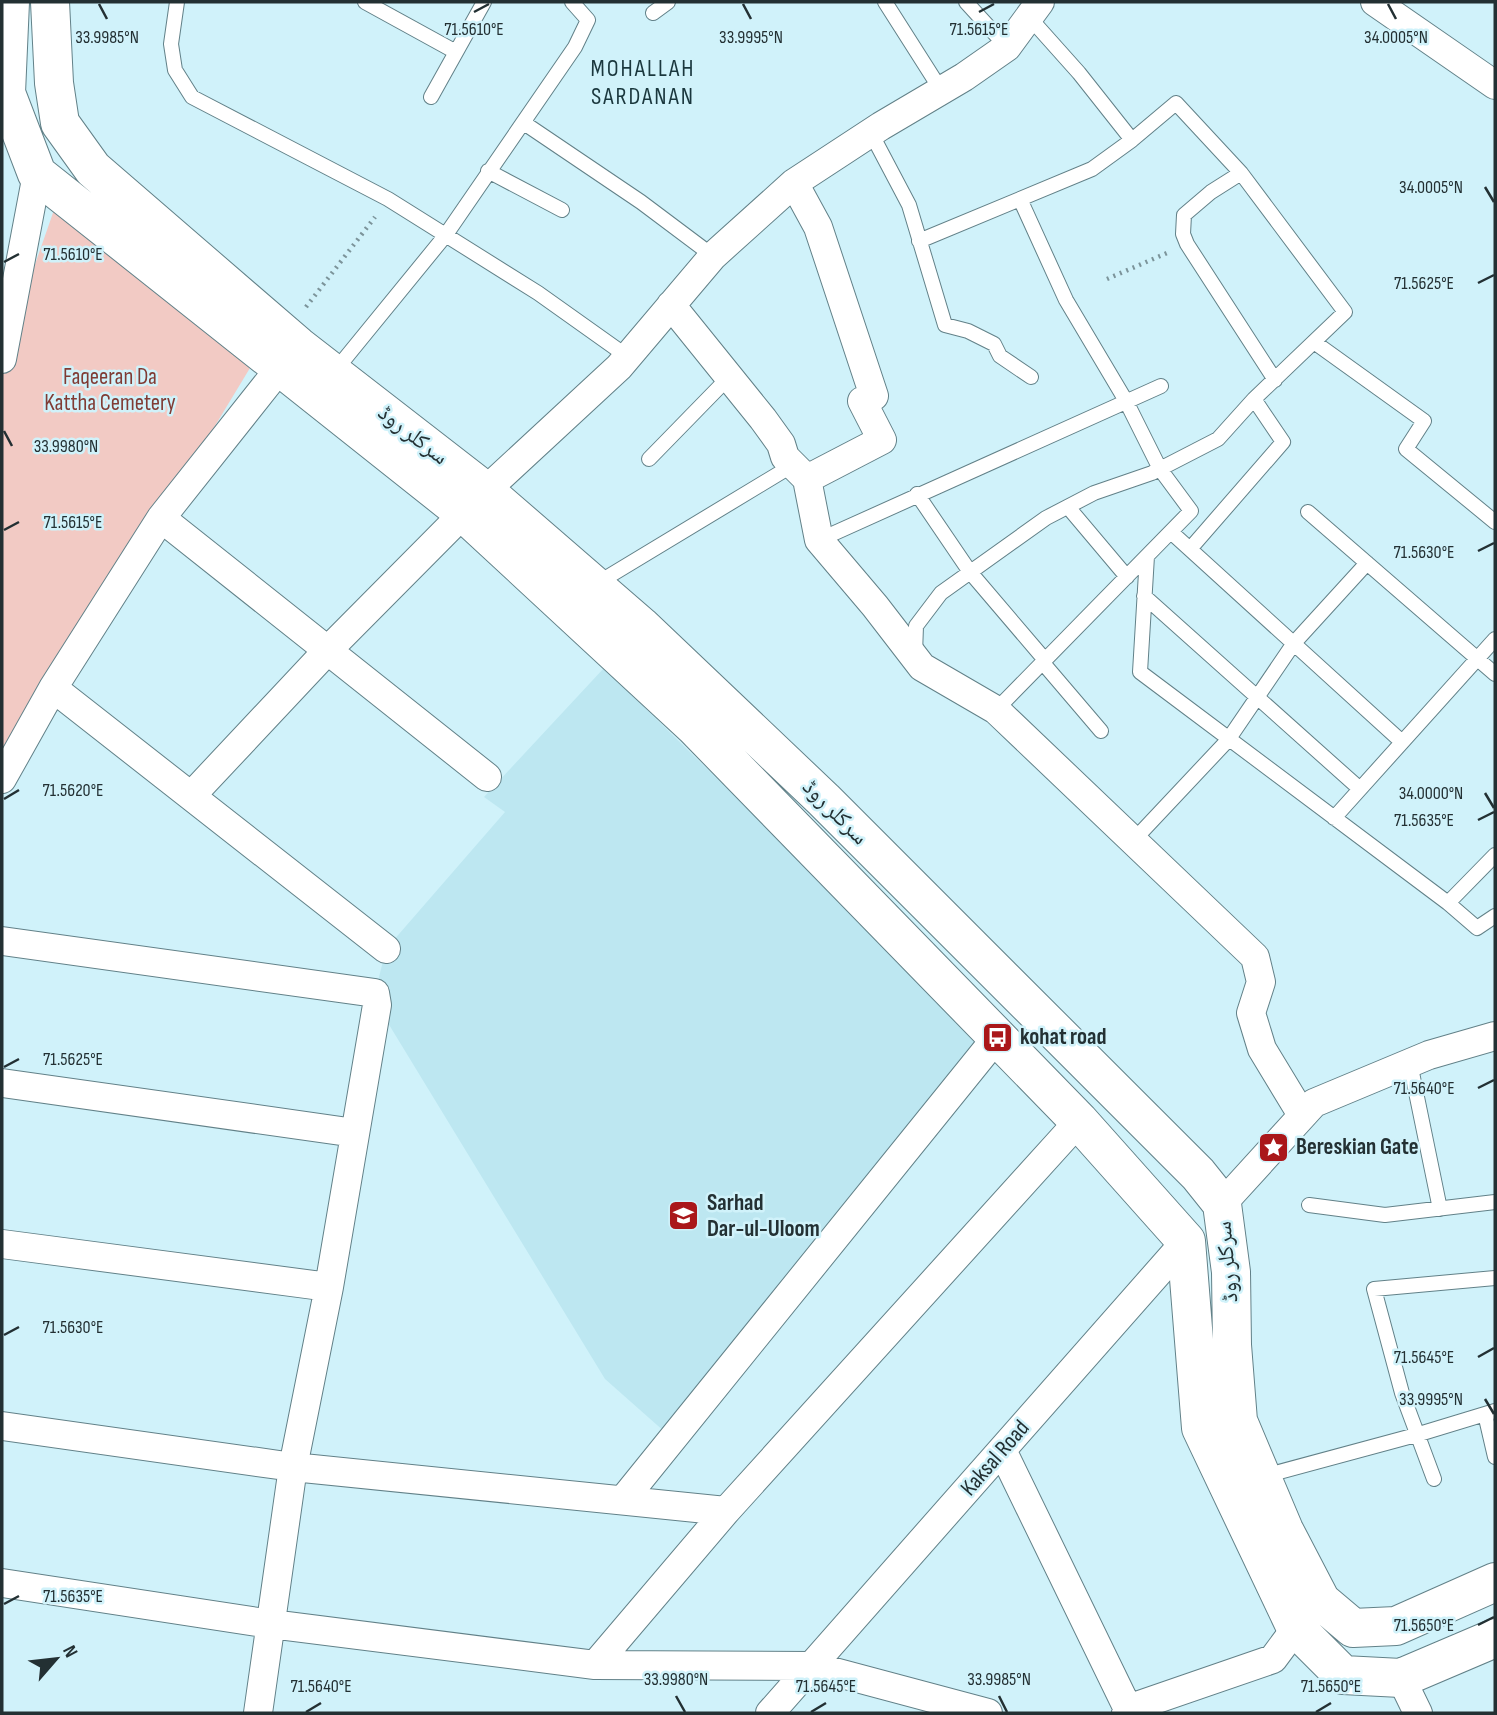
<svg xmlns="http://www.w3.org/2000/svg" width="1497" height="1715" viewBox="0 0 1497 1715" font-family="'Sofia Sans Condensed','Noto Naskh Arabic',sans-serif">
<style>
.built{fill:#bde7f1}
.green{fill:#f2cac4}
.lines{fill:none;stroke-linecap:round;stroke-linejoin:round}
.lane-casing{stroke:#628188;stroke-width:16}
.street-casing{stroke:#628188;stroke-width:30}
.primary-casing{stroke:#628188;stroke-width:40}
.path{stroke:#7c949a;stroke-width:4.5;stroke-dasharray:2 5;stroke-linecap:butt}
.lane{stroke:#fff;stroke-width:14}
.street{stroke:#fff;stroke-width:28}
.primary{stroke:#fff;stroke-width:38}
.ticks{fill:none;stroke:#233033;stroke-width:2.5}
.labels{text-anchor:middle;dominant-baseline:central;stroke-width:5;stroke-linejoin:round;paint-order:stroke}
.park-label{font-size:23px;fill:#803b34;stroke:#d0f2fa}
.street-label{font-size:23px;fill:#233033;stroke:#d0f2fa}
.poi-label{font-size:23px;font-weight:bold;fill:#233033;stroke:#d0f2fa;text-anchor:start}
.neighbourhood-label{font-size:24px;letter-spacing:2px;fill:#1a373d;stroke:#d0f2fa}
.ticks-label{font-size:18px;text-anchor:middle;fill:#233033;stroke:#d0f2fa;stroke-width:5;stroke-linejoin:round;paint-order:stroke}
</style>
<rect width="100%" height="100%" fill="#d0f2fa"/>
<path class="built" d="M604,668L785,845L988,1052L683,1448L605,1379L377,1005L375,993L386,949L505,812L484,797Z"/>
<path class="green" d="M54,210L253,363L19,750L2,790V359Z"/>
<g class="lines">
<defs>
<path id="lane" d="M177,2L171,44L175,70L192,97L388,199L538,293L628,357
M365,2L456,52
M885,2L941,90
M966,2L1007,47
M653,13L668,2
M431,97L484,2
M524,123L641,202L713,256
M871,133L909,205L945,325L968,331L994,344L1000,356L1031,377
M488,171L562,210
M1241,173L1211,192L1184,215L1183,234L1187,244L1275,380
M919,241L1092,169L1132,140
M1314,342L1424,421L1406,449L1495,522
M334,372L445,236L575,47L588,20L572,2
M649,459L730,376
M917,494L970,572L1045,660
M1068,507L1127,577
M1308,512L1495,674
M1171,532L1402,742
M819,540L1161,386
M1190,549L1283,442L1254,399
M1147,556L1140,672L1448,903L1477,928L1495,916
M596,584L793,465
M1144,596L1360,789
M915,654L916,626L941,593L1046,518L1094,493L1152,473L1218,439L1254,399L1345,312L1241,173L1176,103L1132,140L1079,73L1029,17
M1043,663L1101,731
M996,710L1191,511L1160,469L1126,401L1066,300L1020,199
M1334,818L1495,639
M1133,841L1228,740L1294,643L1367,563
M1448,903L1495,855
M1410,1063L1440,1209
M1309,1205L1385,1215L1495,1202
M1485,1414L1495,1457
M1264,1476L1416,1435L1495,1411
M1434,1479L1402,1393L1374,1289L1495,1278"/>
<path id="street" d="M1375,2L1495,85
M794,183L818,227L874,396L862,401L882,440L807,479
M671,305L763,419L781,444L785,457L807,479L819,540L875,606L922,667L996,710L1255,957L1261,982L1251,1013L1262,1049L1302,1115
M2,359L37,174
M485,491L619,367L713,256L794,183L881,126L964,77L1007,47L1040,2
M161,518L487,777
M53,688L386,949
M2,779L53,688L161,518L280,368
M191,796L328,650L464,513
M2,941L375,993L377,1005L329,1287L293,1467L258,1713
M2,1083L355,1133
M1222,1204L1314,1103L1429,1055L1495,1036
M2,1244L329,1287
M2,1426L293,1467L726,1511
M1002,1450L1128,1709
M623,1500L997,1037
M2,1583L271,1624L595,1665L812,1666L988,1713
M595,1665L726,1511L1079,1121
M1401,1678L1418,1713
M770,1713L1186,1241
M1126,1713L1128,1709L1273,1659L1296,1628"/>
<path id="primary" d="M10,2L6,93L37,174L464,513L694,726L1079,1121L1186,1241L1201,1428L1296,1628L1343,1675L1401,1678L1495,1638
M50,2L54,83L60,123L93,169L298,346L485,491L641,626L824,800L1198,1174L1222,1204L1231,1272L1232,1345L1238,1421L1284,1530L1321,1601L1353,1628L1396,1626L1495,1582"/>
</defs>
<use href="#lane" class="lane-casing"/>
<use href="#street" class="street-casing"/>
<use href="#primary" class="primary-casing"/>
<path class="path" d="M1107,279L1167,253
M306,307L375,217"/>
<use href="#lane" class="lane"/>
<use href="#street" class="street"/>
<use href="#primary" class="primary"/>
</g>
<path class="ticks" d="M99,4L107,19M743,4L751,19M1388,4L1396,19M474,12L489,4M979,12L994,4M1485,187L1494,202M4,262L19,254M1478,283L1494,275M4,431L12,446M4,530L19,522M1478,551L1494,543M1485,793L1494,808M4,799L19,790M1478,820L1494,812M4,1067L19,1059M1478,1088L1494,1080M4,1335L19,1327M1478,1357L1494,1348M1485,1399L1494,1414M4,1604L19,1596M1478,1625L1494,1617M676,1696L685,1712M999,1696L1007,1712M306,1712L321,1703M811,1712L826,1703M1316,1712L1331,1703"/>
<defs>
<symbol id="bus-square" viewBox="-11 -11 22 22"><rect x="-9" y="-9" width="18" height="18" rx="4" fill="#aa171a" stroke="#d0f2fa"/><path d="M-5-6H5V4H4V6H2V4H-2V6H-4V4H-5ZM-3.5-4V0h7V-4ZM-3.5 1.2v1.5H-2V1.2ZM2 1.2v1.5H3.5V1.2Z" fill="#fff"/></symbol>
<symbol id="sight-square" viewBox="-11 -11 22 22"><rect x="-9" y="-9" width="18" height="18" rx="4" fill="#aa171a" stroke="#d0f2fa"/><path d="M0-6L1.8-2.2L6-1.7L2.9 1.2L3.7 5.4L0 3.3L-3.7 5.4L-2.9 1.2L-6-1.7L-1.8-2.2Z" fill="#fff"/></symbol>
<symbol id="school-square" viewBox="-11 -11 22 22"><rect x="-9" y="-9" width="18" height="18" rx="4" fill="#aa171a" stroke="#d0f2fa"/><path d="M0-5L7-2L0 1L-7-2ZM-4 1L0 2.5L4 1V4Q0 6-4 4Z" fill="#fff"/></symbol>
</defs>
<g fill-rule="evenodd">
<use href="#bus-square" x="980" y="1020" width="35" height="35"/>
<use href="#sight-square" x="1256" y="1130" width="35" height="35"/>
<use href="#school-square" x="666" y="1198" width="35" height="35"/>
</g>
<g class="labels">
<g class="park-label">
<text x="110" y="377">Faqeeran Da<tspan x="110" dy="26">Kattha Cemetery</tspan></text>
</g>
<g class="street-label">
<text transform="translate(413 435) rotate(38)">سرکلر روڈ</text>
<text transform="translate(835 812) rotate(45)">سرکلر روڈ</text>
<text transform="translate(1227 1262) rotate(-95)">سرکلر روڈ</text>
<text transform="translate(995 1458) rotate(-49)">Kaksal Road</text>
</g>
<g class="poi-label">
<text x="1020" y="1037">kohat road</text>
<text x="1296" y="1147">Bereskian Gate</text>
<text x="707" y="1203">Sarhad<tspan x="707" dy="26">Dar-ul-Uloom</tspan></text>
</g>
<g class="neighbourhood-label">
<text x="643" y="68">MOHALLAH<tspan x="643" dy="28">SARDANAN</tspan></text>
</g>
</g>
<g class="ticks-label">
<text x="474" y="35">71.5610°E</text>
<text x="979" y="35">71.5615°E</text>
<text x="107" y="43">33.9985°N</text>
<text x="751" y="43">33.9995°N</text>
<text x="1396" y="43">34.0005°N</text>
<text x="1431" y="193">34.0005°N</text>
<text x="73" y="260">71.5610°E</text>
<text x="1424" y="289">71.5625°E</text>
<text x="66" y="452">33.9980°N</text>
<text x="73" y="528">71.5615°E</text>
<text x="1424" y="558">71.5630°E</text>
<text x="73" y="796">71.5620°E</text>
<text x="1431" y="799">34.0000°N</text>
<text x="1424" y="826">71.5635°E</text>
<text x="73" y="1065">71.5625°E</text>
<text x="1424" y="1094">71.5640°E</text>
<text x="73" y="1333">71.5630°E</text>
<text x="1424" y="1363">71.5645°E</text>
<text x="1431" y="1405">33.9995°N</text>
<text x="73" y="1602">71.5635°E</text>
<text x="1424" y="1631">71.5650°E</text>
<text x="676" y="1685">33.9980°N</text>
<text x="999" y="1685">33.9985°N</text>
<text x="321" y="1692">71.5640°E</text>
<text x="826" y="1692">71.5645°E</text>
<text x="1331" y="1692">71.5650°E</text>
</g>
<rect width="1497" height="1715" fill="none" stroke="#233033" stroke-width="7"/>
<g transform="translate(56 1659) rotate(62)" stroke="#d0f2fa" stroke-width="5" paint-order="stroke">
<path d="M0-5L12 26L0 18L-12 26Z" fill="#233033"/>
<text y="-10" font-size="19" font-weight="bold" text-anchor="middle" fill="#233033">N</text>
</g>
</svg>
